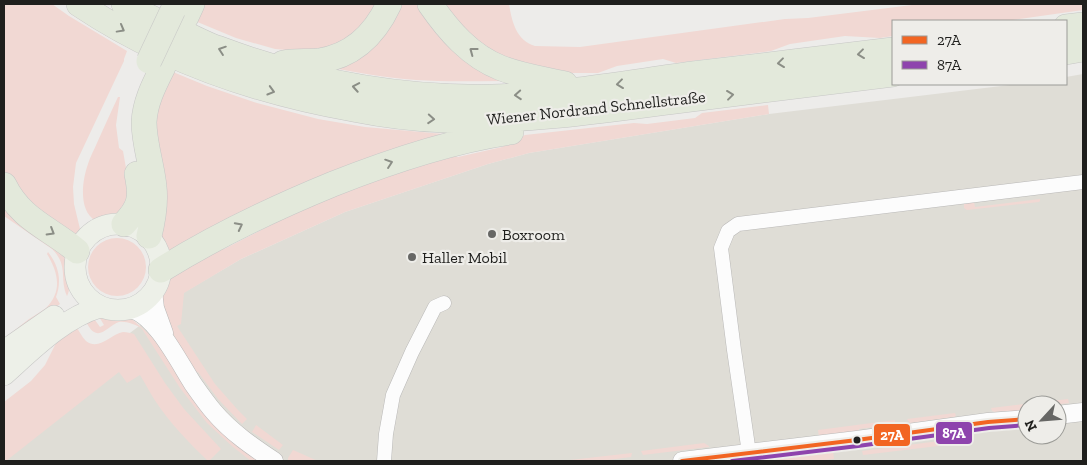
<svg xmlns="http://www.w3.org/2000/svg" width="1087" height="465" viewBox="0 0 1087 465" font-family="'Zilla Slab',serif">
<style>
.built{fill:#dfddd6;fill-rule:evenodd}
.green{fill:#f1d8d3}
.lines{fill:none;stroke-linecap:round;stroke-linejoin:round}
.minor-casing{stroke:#b9b8b7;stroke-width:15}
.tertiary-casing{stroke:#b9b8b7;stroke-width:19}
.primary-casing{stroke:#c7c7c6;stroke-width:22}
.motorway-casing{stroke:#c7c7c6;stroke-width:26}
.minor{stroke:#fcfcfc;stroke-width:14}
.tertiary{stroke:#fcfcfc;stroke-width:18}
.primary{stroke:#edf0e8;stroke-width:21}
.motorway{stroke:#e3e9db;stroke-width:25}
.motorway-bridge-casing{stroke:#c7c7c6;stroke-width:26;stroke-linecap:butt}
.motorway-bridge{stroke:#e3e9db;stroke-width:25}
.bus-1-casing{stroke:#eeede9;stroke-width:8}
.bus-2-casing{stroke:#eeede9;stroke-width:8}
.bus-1{stroke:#f26522;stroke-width:4}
.bus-2{stroke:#8e44ad;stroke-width:4}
.oneway{stroke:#8b8e86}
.poi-dot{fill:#676765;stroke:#eeede9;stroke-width:2}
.bus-dot{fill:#1f1f1d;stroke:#eeede9;stroke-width:2}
.labels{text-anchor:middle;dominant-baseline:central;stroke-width:4.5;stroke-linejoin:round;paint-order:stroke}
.street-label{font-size:16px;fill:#1f1f1d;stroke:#eeede9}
.poi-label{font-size:16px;fill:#1f1f1d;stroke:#eeede9;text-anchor:start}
.line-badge{stroke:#eeede9;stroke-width:2}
.badge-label{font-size:14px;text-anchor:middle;font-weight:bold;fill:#fff}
</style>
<rect width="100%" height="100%" fill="#edecea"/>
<path class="built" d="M1083,74V461H4V438L106,351L183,293L241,259L345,212L488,164L529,153L769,114L1018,84H1066V77ZM1027,405H1057V435H1027Z"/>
<path class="green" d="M4,4H52L69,16L127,51L124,59V61L76,163L73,187L74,204L80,229L77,235L30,212L7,180L4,168Z
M203,4H378L365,26L334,47L299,51L275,49L236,38L195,21Z
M394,4H424L502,81C473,81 445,82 416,80C385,78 354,72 323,66Z
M441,4H509C512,22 516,40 535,46L580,47L785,19L808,18L920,4H1083V10L1006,21H893V36L880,38L845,36L790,44L771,51L676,63L663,59L617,66L598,73H556L488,52Z
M173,72L207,86L257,103L318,119L365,127L455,135L168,256L161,238L155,128L159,102Z
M118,97H120L116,125L119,148L123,151L130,191V198L117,214L112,216L105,217L96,221C78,211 82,181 88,164C90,157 94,150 97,143C104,127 111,112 118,97Z
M768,105L769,114L529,153L488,164L345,212L241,259L184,293L181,324L177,326L215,384L237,409L247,419L242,424L218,399L198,372L195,374L184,357L162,309L160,300L169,277L214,249H224L273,224L291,212L448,154L458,157L502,147L525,135L634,123L647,124L695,118L702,113Z
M1040,199V201L1039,202L967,210L964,208V204L974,202L975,207Z
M4,206L64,255C66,262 66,269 67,275C69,283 71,288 67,296C59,278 69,266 52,249L4,216Z
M88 267a29 29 0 1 1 58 0a29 29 0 1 1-58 0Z
M48,252C59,266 62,281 56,297L60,304L39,319L4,339C12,332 21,325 29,319C35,315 41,312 46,308C63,291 58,272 47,254Z
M98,315L116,318H126L133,320L148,333L260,461H251L233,447L207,423L180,388L142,329C137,325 126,321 119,322C111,324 102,337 94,332C90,330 87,323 84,319L95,320L100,327L104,325Z
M75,325C78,329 82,337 86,341C99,351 111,334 123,332C127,332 131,333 134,334L165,383L184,409L221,449L209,461H208C188,442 169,422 154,399C149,391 145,383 140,375L127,383L119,372L6,461H4V402L31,381L45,365L59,337Z
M1068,399L1069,403L1053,405H1027V413L1005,414L1004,411L995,412L992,411L991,408Z
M955,413L956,416L954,417L910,423L907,419Z
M895,420V423L892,425L859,429V432L819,437L818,430Z
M256,425L283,445L279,450L252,432Z
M939,437L951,438L955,444L863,455L862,451L939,441Z
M704,443L709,446V447L643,455L641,451Z
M293,450L318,461H290L288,460V458Z
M833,451L834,459L813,461H774V459Z
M632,453L631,457L608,460V461H571L570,460Z"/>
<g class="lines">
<defs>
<path id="minor" d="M749,453L734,350L721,248L728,231L738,224L1083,182
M384,461L386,434L393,395L412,352L435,307L444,303"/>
<path id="tertiary" d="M153,291L155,308L164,333
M130,309C155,313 180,364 193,384C200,394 207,404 214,412C231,432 253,447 274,461
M1057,415L1083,412
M682,461L857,440L988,422L1027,419"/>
<path id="primary" d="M75 267a43 43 0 1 1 86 0a43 43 0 1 1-86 0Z
M4,351L54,316
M4,375C32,350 63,318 100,307"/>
<path id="motorway" d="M79,4C161,59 257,92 353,109C383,115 414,119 445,120C520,122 593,112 667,102C743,93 818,83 893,74
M124,4C142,14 162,23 181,32C193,37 205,44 217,48C305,81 398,99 492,97C559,95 626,83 693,74C760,66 826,58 893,50
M430,4C448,30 470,56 501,68C521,76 543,79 565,84
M186,17L192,4
M1066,27L1083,25
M1066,52L1083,49
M283,63C295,61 307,62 319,61C353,56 375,34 389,4
M4,185C21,220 50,228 77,251
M124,224C140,207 142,198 137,174
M149,236C153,220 156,204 154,187C152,165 144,144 144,122C145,102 154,85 163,67
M161,270C217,235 272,209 333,184C391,161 450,141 511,132"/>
</defs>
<use href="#minor" class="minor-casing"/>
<use href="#tertiary" class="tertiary-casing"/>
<use href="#primary" class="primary-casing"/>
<use href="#motorway" class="motorway-casing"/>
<use href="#minor" class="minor"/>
<use href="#tertiary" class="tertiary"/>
<use href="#primary" class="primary"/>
<use href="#motorway" class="motorway"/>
<defs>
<path id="motorway-bridge" d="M149,61L173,10"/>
</defs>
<use href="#motorway-bridge" class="motorway-bridge-casing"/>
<use href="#motorway-bridge" class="motorway-bridge"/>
<defs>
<path id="bus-1" d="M682,461L857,440L988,422L1027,419"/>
<path id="bus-2" d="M732,461L858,446L989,428L1027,425"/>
</defs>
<use href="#bus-1" class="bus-1-casing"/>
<use href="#bus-2" class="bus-2-casing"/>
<use href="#bus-1" class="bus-1"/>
<use href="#bus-2" class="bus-2"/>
</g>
<defs><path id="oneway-chevron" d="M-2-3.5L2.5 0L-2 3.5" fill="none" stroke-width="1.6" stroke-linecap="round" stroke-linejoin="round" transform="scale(1.25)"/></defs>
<g class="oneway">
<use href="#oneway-chevron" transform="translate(121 29) rotate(29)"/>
<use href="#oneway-chevron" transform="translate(222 50) rotate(-161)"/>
<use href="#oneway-chevron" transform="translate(473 51) rotate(-143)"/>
<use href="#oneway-chevron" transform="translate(861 54) rotate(173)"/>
<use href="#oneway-chevron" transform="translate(781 63) rotate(173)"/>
<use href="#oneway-chevron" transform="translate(620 84) rotate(173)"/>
<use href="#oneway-chevron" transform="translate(356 87) rotate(-170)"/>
<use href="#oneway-chevron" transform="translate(271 91) rotate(16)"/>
<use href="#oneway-chevron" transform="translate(518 95) rotate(176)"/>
<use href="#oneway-chevron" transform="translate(730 95) rotate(-7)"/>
<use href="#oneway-chevron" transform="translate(431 119) rotate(4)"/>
<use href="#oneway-chevron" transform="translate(389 163) rotate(-19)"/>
<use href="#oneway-chevron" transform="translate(239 226) rotate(-27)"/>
<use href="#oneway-chevron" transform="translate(51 232) rotate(31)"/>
</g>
<g class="poi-dot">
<circle cx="492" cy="234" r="5"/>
<circle cx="412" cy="257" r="5"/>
</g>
<circle class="bus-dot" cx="857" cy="440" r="4.5"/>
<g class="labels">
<g class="street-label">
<text transform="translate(596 108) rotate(-6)">Wiener Nordrand Schnellstraße</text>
</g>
<g class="poi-label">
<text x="502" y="234">Boxroom</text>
<text x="422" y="257">Haller Mobil</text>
</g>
</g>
<g class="line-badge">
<rect x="935" y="421" width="38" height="24" rx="5" fill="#8e44ad"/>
<rect x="873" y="423" width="38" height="24" rx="5" fill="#f26522"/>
</g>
<g class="badge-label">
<text x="954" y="438">87A</text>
<text x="892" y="440">27A</text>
</g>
<rect width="1087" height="465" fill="none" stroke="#1f1f1d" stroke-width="10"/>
<rect x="892" y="20" width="175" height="65" fill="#eeede9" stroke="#9b9b97"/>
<rect x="902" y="36" width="25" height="8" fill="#f26522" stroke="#9b9b97"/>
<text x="937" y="45" font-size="15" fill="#1f1f1d">27A</text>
<rect x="902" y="61" width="25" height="8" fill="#8e44ad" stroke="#9b9b97"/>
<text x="937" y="70" font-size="15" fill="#1f1f1d">87A</text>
<g transform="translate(1042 420) rotate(244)"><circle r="24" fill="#eeede9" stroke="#9b9b97"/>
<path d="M0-4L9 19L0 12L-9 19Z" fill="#676765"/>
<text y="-8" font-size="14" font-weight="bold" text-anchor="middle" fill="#1f1f1d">N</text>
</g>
</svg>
